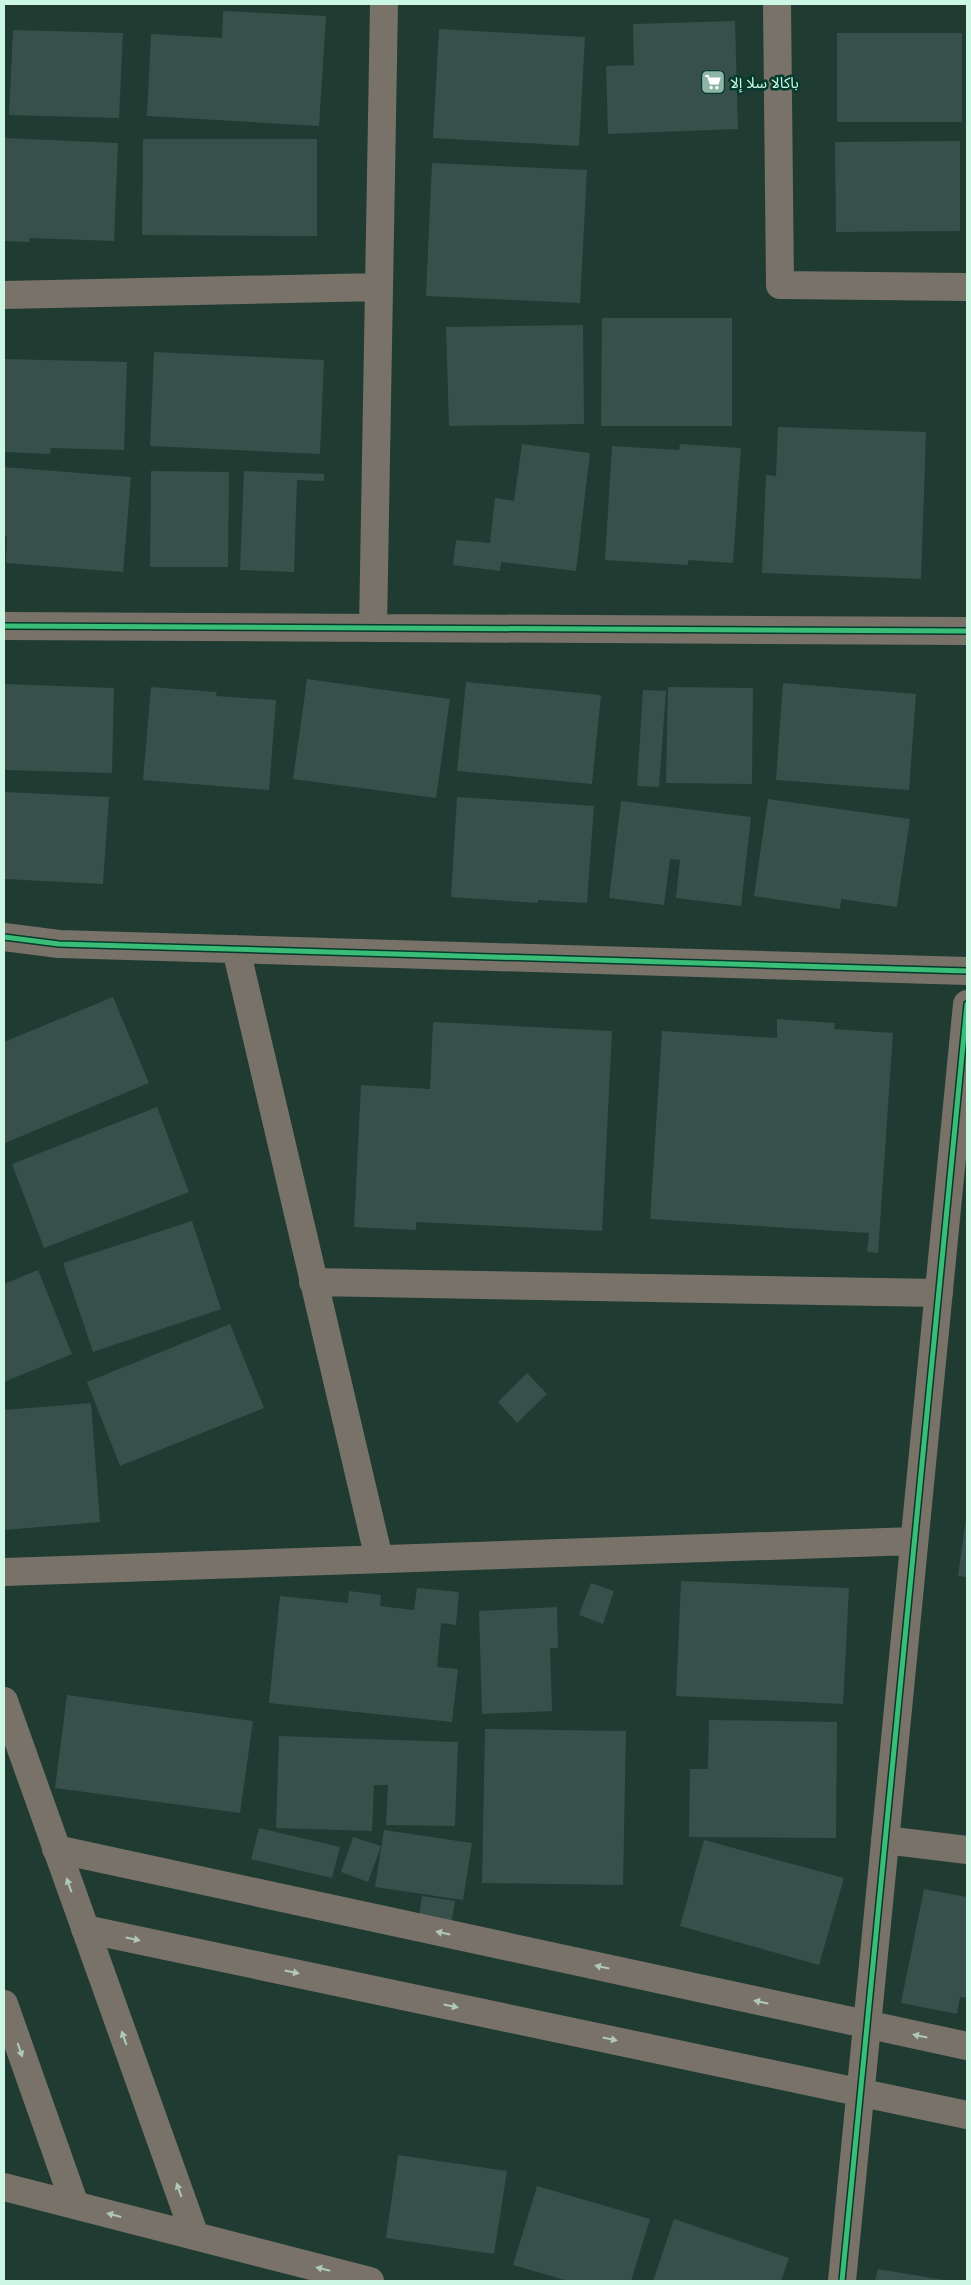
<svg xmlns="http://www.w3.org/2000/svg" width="971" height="2285" viewBox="0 0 971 2285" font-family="Poppins,'Noto Sans Arabic',sans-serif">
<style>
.building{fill:#37504b}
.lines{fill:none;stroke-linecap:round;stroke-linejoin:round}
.minor{stroke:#787269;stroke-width:28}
.cycleway-casing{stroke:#053b2c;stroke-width:8}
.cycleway{stroke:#3abd76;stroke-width:5}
.oneway{fill:#afc8ba}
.labels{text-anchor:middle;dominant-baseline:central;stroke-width:5;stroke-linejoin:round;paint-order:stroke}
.poi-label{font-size:15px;fill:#ccf7e5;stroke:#053b2c;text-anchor:start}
</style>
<rect width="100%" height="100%" fill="#1f3b32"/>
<path class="building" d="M223,11L326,16L319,126L147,116L151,34L222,38Z
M735,21L738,129L608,134L606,66L634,65L633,24Z
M439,29L585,37L579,146L433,138Z
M13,30L123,33L119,118L9,115Z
M837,33H962V122H837Z
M4,138L118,143L114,241L29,238L30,242L4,241Z
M143,139H317V236L142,235Z
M960,141V231L836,232L835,142Z
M432,163L587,170L580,303L426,296Z
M602,318H732V426H601Z
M583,325L584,424L449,426L446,327Z
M154,352L324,360L320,454L150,446Z
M4,359L127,362L124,450L51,448L50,454L4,452Z
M778,427L926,432L921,579L762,573L766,475L776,476Z
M522,444L590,453L576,571L501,562L500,571L453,565L456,540L490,543L495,498L514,501Z
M680,444L741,448L733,563L688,560V565L605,560L612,446L679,450Z
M4,467L131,477L123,572L6,563L7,536L4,535Z
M151,471L229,472L228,567H150Z
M244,471L324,474V481L297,480L294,572L240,570Z
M307,679L450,699L436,798L293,779Z
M466,682L601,695L592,784L457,771Z
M783,683L916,694L909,790L776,780Z
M4,684L114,688L112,773L4,770Z
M151,687L217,692L216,696L276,700L269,790L143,780Z
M668,687L753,688L752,784L666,783Z
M643,690L666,691L659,787L637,786Z
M4,792L109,797L103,884L4,879Z
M457,797L594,806L587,903L538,900L537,903L451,897Z
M768,799L910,819L897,907L841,899L840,909L754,896Z
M621,801L751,817L741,906L676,898L680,860L670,859L664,905L609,898Z
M113,997L149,1083L5,1143L4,1042Z
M777,1019L835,1023L834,1029L893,1033L878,1253L867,1252L869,1233L650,1219L662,1031L777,1038Z
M433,1022L612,1031L602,1231L416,1222V1230L354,1227L361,1085L430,1089Z
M157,1107L189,1192L44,1248L12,1164Z
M192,1221L221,1309L93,1352L63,1263Z
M38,1270L72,1354L4,1382V1284Z
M230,1324L264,1408L120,1466L87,1382Z
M527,1373L547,1394L517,1423L498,1402Z
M91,1403L100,1522L4,1530V1410Z
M966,1518H967V1577L958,1576Z
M681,1581L849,1588L843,1704L676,1696Z
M591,1583L614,1591L603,1624L579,1615Z
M417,1588L459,1592L456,1625L441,1623L437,1667L458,1669L452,1722L269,1703L280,1596L348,1603L349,1591L381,1595L380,1606L414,1610Z
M557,1607L558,1648H550L552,1711L482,1714L479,1611Z
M67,1695L253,1721L240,1813L55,1788Z
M709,1720L837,1722L836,1838L689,1837L690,1769H708Z
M485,1729L626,1731L623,1885L482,1883Z
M279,1736L458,1742L455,1826L386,1825L388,1785H374L372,1831L276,1828Z
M259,1828L340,1847L332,1878L251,1859Z
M384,1830L472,1843L463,1900L375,1887Z
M353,1837L381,1846L368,1882L341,1872Z
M704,1840L844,1878L819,1965L680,1926Z
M924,1889L967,1897V1998L960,1997L957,2014L901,2003Z
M422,1896L455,1901L450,1930L418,1925Z
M398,2155L507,2171L494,2254L386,2238Z
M537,2186L650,2219L631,2281H568L513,2265Z
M674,2219L789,2258L781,2281H653Z
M878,2269L944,2280V2281H875Z"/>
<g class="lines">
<path class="minor" d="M777,4L780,285L967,287
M4,295L379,287
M4,626L967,631
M373,628L384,4
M4,937L59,944L967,971
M236,949L379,1559
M313,1282L939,1293
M4,1572L914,1541
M4,1701L195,2236
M885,1840L967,1850
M56,1849L967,2046
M85,1929L967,2115
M4,2004L75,2205
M4,2187L370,2281
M842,2281L967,1004"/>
<defs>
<path id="cycleway" d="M4,626L967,631
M4,937L59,944L967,971
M842,2281L967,1004"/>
</defs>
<use href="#cycleway" class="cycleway-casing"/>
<use href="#cycleway" class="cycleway"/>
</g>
<defs><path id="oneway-solid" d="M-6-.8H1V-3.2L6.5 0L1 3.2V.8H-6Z" transform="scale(1.25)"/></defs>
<g class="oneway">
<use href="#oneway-solid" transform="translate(69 1885) rotate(-110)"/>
<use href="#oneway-solid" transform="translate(443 1933) rotate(-168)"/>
<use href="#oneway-solid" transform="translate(133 1939) rotate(12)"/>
<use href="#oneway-solid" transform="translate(602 1967) rotate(-168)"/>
<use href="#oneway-solid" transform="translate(292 1972) rotate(12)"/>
<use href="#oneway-solid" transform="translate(761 2002) rotate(-168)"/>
<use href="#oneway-solid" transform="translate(451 2006) rotate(12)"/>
<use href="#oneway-solid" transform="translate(920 2036) rotate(-168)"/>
<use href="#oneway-solid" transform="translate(124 2038) rotate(-110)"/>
<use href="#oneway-solid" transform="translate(610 2039) rotate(12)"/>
<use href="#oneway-solid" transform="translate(20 2050) rotate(71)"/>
<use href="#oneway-solid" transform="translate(179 2190) rotate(-110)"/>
<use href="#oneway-solid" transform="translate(114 2215) rotate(-165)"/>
<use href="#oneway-solid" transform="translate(323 2269) rotate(-166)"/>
</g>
<defs>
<symbol id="supermarket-square" viewBox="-11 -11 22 22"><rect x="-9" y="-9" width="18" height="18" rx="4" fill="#8fb5a6" stroke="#053b2c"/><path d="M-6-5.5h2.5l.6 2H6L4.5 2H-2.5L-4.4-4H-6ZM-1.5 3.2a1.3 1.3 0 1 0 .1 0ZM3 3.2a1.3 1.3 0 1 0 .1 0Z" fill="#fff"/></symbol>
</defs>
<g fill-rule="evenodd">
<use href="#supermarket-square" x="699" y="68" width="28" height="28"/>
</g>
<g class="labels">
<g class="poi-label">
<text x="730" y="82">باكالا سلا إلا</text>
</g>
</g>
<rect width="971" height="2285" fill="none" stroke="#ccf7e5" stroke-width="10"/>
</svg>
